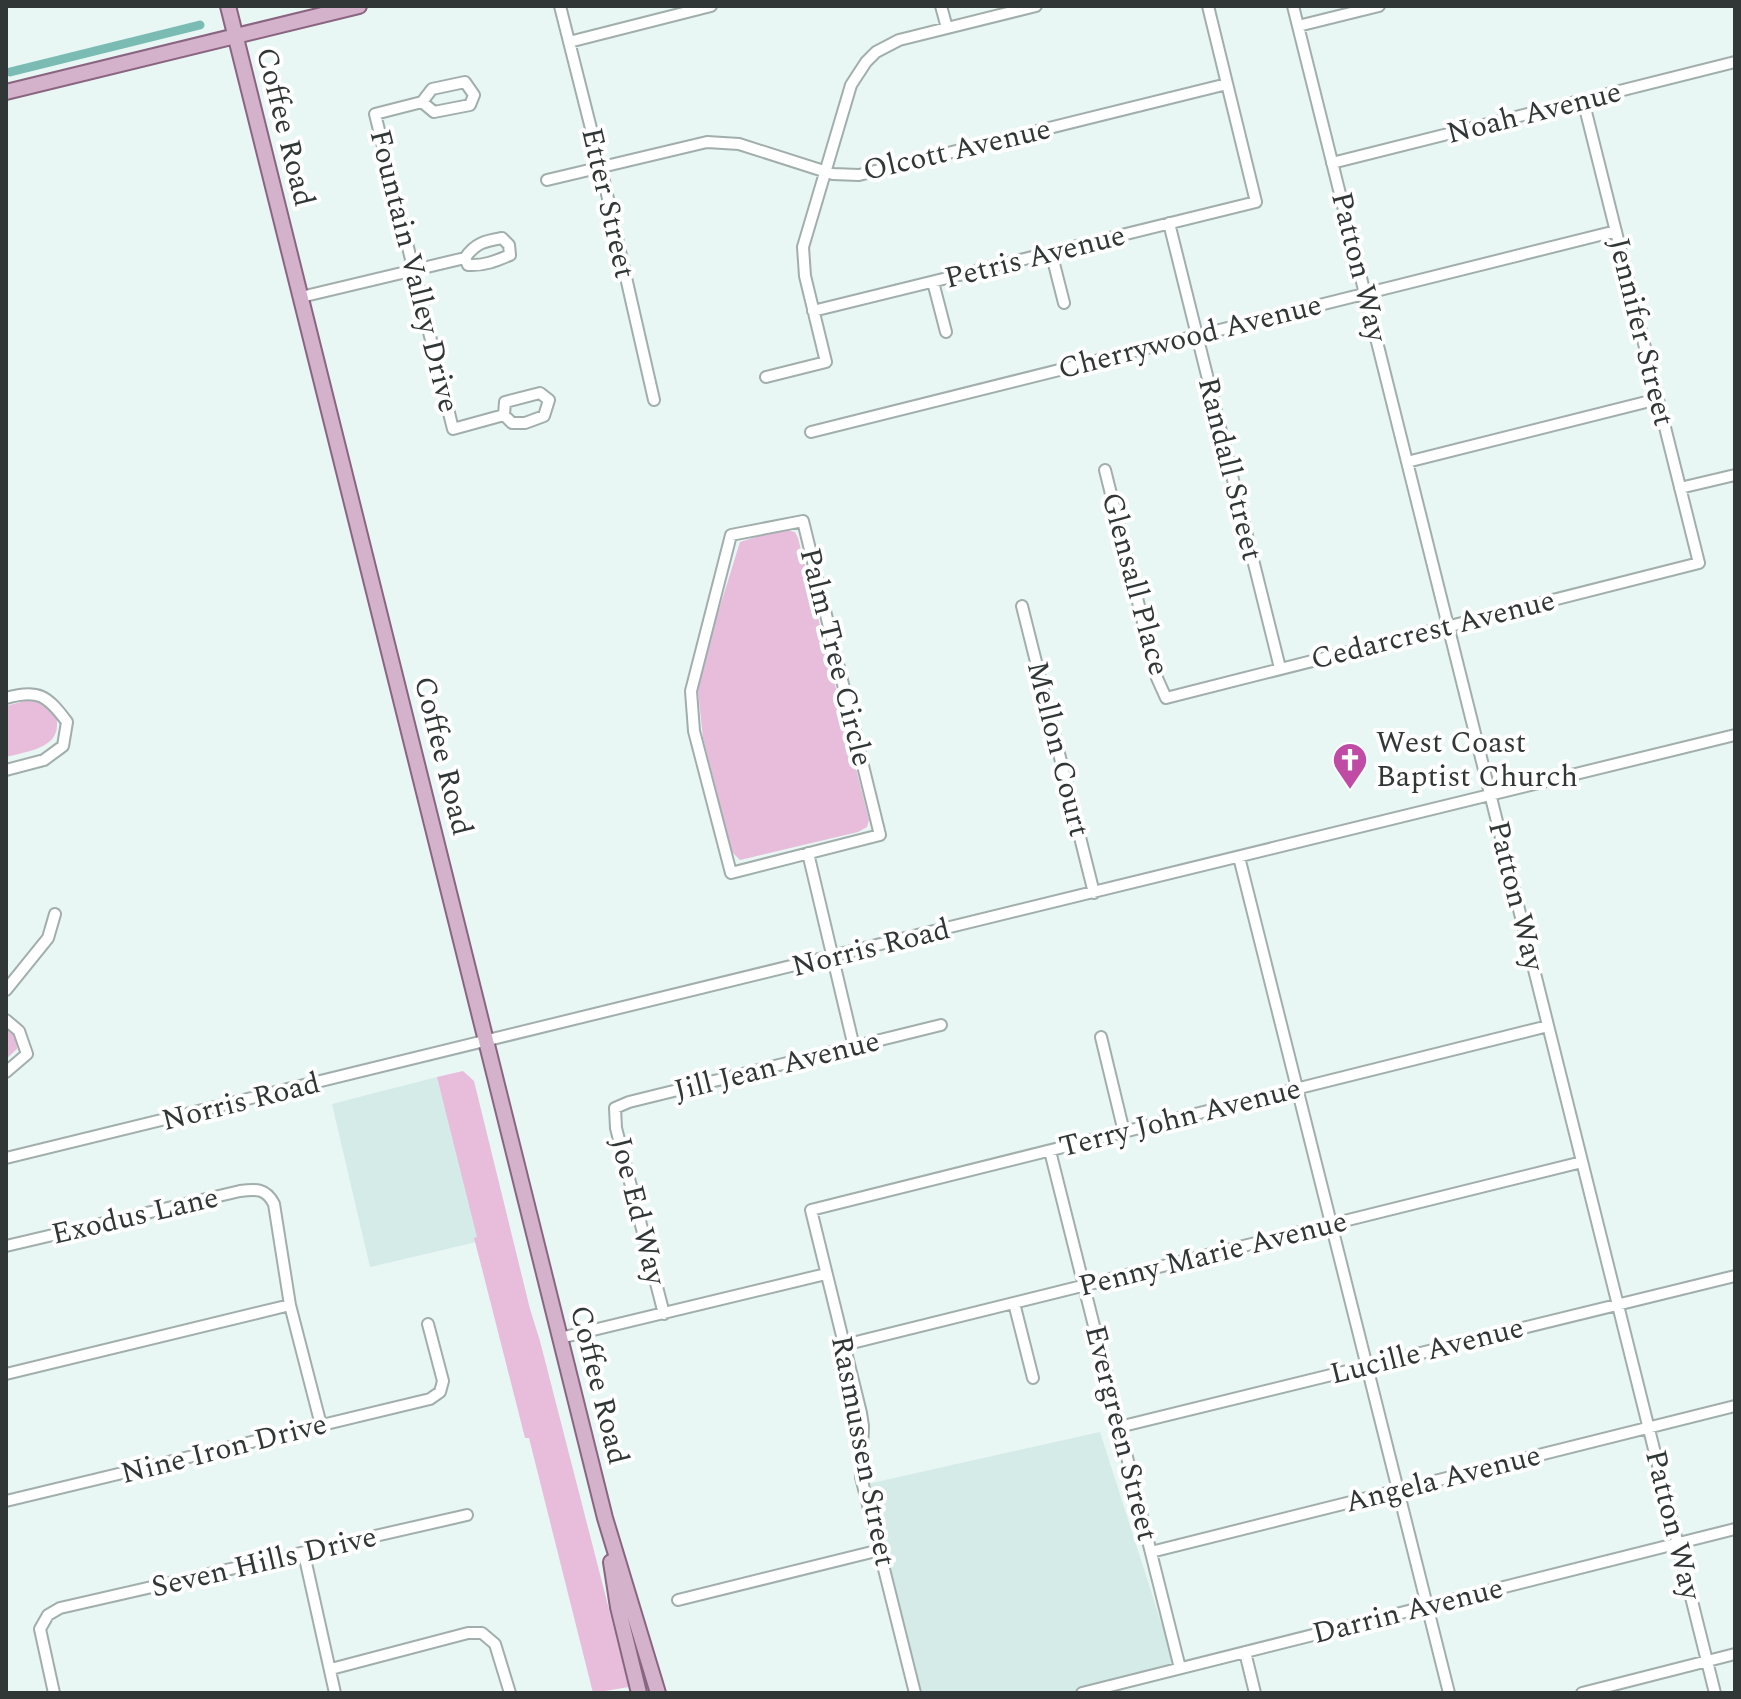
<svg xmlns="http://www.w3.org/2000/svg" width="1741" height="1699" viewBox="0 0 1741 1699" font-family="Spectral,serif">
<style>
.built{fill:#d5ebe8}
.green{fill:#e7bddb}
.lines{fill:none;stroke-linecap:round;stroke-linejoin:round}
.canal{stroke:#7abbb4;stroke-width:9}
.minor-casing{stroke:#a1aeac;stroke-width:14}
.major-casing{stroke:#896581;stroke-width:18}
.minor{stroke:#fff;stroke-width:10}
.major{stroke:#d5b2cb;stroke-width:14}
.labels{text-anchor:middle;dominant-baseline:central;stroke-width:8;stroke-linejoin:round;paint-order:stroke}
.street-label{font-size:30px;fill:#313736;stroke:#fff}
.poi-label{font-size:30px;fill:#313736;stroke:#fff;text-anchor:start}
</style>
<rect width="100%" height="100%" fill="#e8f6f4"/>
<path class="built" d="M437,1077L481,1241L370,1267L332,1104Z
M1100,1432L1176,1669L1079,1693H914L863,1485Z"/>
<path class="green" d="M782,529L795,532L798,538L869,820L867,827L858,832L740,860L732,852L703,738L698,691L702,664L740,542Z
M32,699L41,701L55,712C66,748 31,750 6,757V706Z
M6,1027L16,1034L17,1049L6,1059Z
M463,1071L474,1081L530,1309L540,1341L629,1687L593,1693L529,1438H525L479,1257L474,1238L477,1237L437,1077Z"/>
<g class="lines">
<path class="canal" d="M10,72L200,25"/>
<defs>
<path id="minor" d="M560,6L601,168L654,400
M941,6L947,28
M1293,6L1715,1693
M1298,26L1379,6
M569,42L711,6
M422,102L434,112L470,105L474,95L465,82L432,89L422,102L375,114L453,429L504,415L505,402L540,393L549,400L544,416L525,423H512L504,415
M1332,163L1735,62
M547,180L707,142L739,144L833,174L859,175L1227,84
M1169,223L1280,668
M1051,252L1064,303
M933,282L946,332
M301,297L465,258C475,243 485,241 502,238L509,245L510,255C496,261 484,266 468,265L465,258
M813,311L1256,202L1208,6
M766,377L826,362L805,276L803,247L851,85L866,62L876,52L899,40L1036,6
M811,432L1616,231
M1407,462L1658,399
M1105,470L1157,678L1166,698L1699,563L1583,100
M1680,488L1735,475
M803,521L880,835L731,873L694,731L691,691L731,535Z
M1022,606L1094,893
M6,698C38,689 47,695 67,722L63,746L44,760L6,770
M808,853L854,1047
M1239,857L1449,1693
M6,990L48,938L55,914
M6,1020L19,1031L27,1054L6,1072
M1101,1037L1124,1132
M1050,1151L1180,1668
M6,1158L1735,735
M6,1246L240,1191C256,1189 266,1188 274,1204L290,1305L321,1425
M1014,1303L1033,1378
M664,1314L616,1128L615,1108L629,1102L941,1025
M560,1338L826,1274
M844,1345L1582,1162
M6,1374L290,1305
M1119,1427L1735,1276
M6,1501L430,1399L440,1392L443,1381L428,1324
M1151,1552L1735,1406
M304,1554L335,1693
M678,1600L880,1550
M1245,1652L1255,1693
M331,1669L468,1633H482L495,1644L510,1693
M54,1693L40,1629L48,1615L60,1608L467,1515
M915,1693L861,1477L863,1426L861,1413L811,1210L1548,1026
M1082,1693L1735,1529
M1582,1693L1735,1654"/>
<path id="major" d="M228,6L605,1518L658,1693
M6,92L359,6
M611,1562L618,1607L639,1693"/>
</defs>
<use href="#minor" class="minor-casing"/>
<use href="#major" class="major-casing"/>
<use href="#minor" class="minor"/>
<use href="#major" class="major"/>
</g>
<defs>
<symbol id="church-pin" viewBox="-11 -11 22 30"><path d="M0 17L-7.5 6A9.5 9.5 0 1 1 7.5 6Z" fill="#bf4ba5" stroke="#fff"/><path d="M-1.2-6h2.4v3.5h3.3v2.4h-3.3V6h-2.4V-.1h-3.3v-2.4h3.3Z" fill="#fff"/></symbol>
</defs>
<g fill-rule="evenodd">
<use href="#church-pin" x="1330" y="740" width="40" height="54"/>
</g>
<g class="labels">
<g class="street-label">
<text transform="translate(1534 113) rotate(-14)">Noah Avenue</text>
<text transform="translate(285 127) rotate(76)">Coffee Road</text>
<text transform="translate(957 150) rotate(-13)">Olcott Avenue</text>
<text transform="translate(608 203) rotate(77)">Etter Street</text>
<text transform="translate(1035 257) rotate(-14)">Petris Avenue</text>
<text transform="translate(1359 267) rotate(76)">Patton Way</text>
<text transform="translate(414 271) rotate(76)">Fountain Valley Drive</text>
<text transform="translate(1641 332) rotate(76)">Jennifer Street</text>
<text transform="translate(1190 337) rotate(-14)">Cherrywood Avenue</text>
<text transform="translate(1230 469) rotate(76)">Randall Street</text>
<text transform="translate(1135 584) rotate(75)">Glensall Place</text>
<text transform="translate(1433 630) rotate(-14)">Cedarcrest Avenue</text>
<text transform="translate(836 657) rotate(76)">Palm Tree Circle</text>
<text transform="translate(1058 749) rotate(76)">Mellon Court</text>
<text transform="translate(443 756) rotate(76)">Coffee Road</text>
<text transform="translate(1516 896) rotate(76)">Patton Way</text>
<text transform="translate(871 948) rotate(-14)">Norris Road</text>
<text transform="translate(777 1066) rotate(-14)">Jill Jean Avenue</text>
<text transform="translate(241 1102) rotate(-14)">Norris Road</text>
<text transform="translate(1180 1118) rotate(-14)">Terry John Avenue</text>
<text transform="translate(638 1211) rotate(76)">Joe Ed Way</text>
<text transform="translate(135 1216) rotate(-13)">Exodus Lane</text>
<text transform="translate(1213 1254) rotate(-14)">Penny Marie Avenue</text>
<text transform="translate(1427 1351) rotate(-14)">Lucille Avenue</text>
<text transform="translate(599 1385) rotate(76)">Coffee Road</text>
<text transform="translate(1121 1433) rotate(76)">Evergreen Street</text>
<text transform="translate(224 1449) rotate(-14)">Nine Iron Drive</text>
<text transform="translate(863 1451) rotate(79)">Rasmussen Street</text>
<text transform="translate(1443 1479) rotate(-14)">Angela Avenue</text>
<text transform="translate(1673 1525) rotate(76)">Patton Way</text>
<text transform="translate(264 1562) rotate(-13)">Seven Hills Drive</text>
<text transform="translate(1408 1611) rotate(-14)">Darrin Avenue</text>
</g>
<g class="poi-label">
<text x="1376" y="743">West Coast<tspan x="1376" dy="34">Baptist Church</tspan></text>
</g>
</g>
<rect width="1741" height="1699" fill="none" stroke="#313736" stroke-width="16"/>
</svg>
